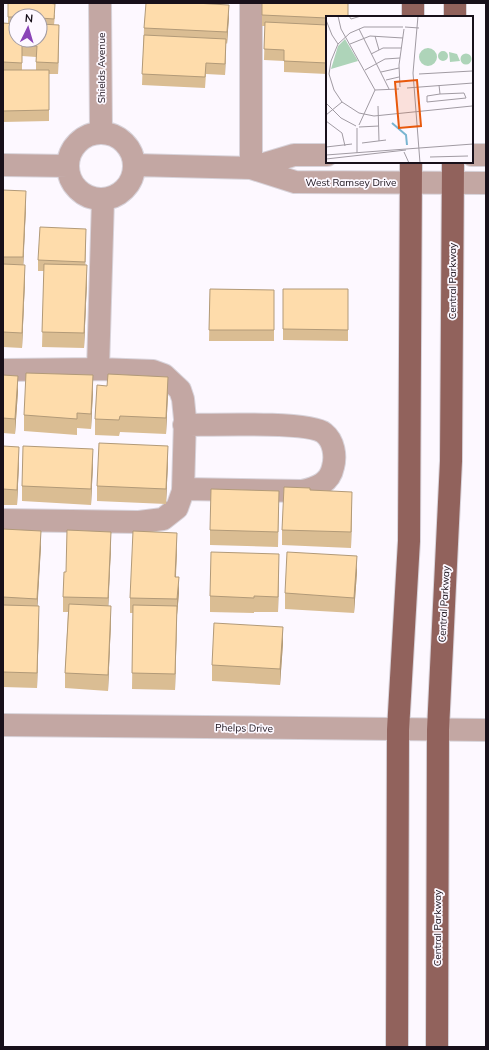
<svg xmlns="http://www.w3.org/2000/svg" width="489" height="1050" viewBox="0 0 489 1050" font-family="Mulish,sans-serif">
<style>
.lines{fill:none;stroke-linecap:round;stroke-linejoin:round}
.minor-casing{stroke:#d8d3da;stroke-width:24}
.major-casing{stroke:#d8d3da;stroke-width:24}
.minor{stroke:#c3a7a3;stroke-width:22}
.major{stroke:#91625c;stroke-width:22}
.wall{fill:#dabd93;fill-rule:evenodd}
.shaded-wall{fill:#b29a78}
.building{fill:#fedcab;stroke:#b29a78}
.labels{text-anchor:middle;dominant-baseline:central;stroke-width:3.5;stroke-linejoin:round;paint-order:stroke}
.street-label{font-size:10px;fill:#18101a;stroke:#fdf8ff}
.inset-river{fill:none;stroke:#79b5d1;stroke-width:2}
.inset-road{fill:none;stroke:#a19ba3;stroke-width:1}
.view{fill:#e8590c;fill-opacity:0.15;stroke:#e8590c;stroke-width:2}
.inset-edge{fill:none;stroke:#18101a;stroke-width:2}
</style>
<rect width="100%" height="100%" fill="#fdf8ff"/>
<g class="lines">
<defs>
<path id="minor" d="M100,3L101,132
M251,3V168L295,182L486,183
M68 166a33 33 0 1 1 66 0a33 33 0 1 1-66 0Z
M472,155H486
M3,165L68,166
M135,165L251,168L294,155H327
M98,369L103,199
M3,370L98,369L153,371L164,375L180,390L183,399L185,419L183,491L177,508L163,519L139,522L3,520
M183,489L302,491C316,488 330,483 333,467C336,456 334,441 324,433C309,421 209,425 184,425
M3,725L486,730"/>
<path id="major" d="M413,17V3
M455,17V3
M397,1047L398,730L409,541L411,162
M437,1047L438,730L451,461L453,162"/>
</defs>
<use href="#minor" class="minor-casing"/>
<use href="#major" class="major-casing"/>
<use href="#minor" class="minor"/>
<use href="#major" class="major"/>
</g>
<path class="wall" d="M8,3L55,15L54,25L59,36L58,74H49V121L3,122V23H8ZM16,16H40V40H16ZM22,56L36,57V70H22Z
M195,3L229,16L227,44L226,43L225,75L206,74L205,88L142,85L144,28Z
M262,3H349L327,17V74L284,72V61L264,60L265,26H262Z
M3,190L26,206L23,265L25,280L22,348L3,347Z
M86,240L85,265L87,281L84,348L42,347L44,271H38V260Z
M210,289L274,290V341H209Z
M283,289H348V341L283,340Z
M3,375L18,391L15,434L3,433Z
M93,391L91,429L77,428V435L24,431V415Z
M168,393L166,434L120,432L119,436L95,435V419Z
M3,446L19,463L17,505H3Z
M168,462L166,504L97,501V486Z
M93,464L91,505L22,501V486Z
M310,490L352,507L351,548L282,545V530Z
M279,507L278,547L210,545V530Z
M3,529L41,546L37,606L39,622L37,688L3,687Z
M111,547L108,606L111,621L108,691L65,688V673L68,612H63V597L66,572Z
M177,549L176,577L179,593L177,615L175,690L132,689L133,613H130V598Z
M279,570L278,612H254V613L210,612V596Z
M357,572L354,613L285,609V593Z
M283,643L280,685L212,681V665Z"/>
<path class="shaded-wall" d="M229,5V16L227,44V32Z
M59,25V36L58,74V63Z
M226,39V50L225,75V64Z
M26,191V206L23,273V257Z
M86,229V240L85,273V262Z
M25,265V280L22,348V333Z
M87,265V281L84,348V333Z
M93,375V391L91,429V414Z
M18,376V391L15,434V419Z
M168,377V393L166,434V418Z
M168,446V462L166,504V489Z
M19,447V463L17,505V490Z
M93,449V464L91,505V489Z
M352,492V507L351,548V532Z
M41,531V546L37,615V599Z
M111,532V547L108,614V598Z
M177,533V549L175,592V577Z
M279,554V570L278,612V597Z
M357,556V572L354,613V598Z
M179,577V593L177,615V599Z
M39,606V622L37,688V673Z
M111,606V621L108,691V675Z
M177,606V622L175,690V674Z
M283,627V643L280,685V669Z"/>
<path class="building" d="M8,3H49L55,4L54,19L40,18V16H16V17H8Z
M146,3H195L229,5L227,32L144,28Z
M262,3H348V17H327V18L262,15Z
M265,22L327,25V63L284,61V50L264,49Z
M3,23L16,24V40H40V24L59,25L58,63L36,62L37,46L22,45V63L3,62Z
M144,35L226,39L225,64L206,63L205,77L142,74Z
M3,70H49V110L3,111Z
M3,190L26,191L23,257H3Z
M40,227L86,229L85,262L38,260Z
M3,264L25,265L22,333L3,332Z
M44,264L87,265L84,333L42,332Z
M210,289L274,290V330H209Z
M283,289H348V330L283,329Z
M26,373L93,375L91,414L77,413V419L24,415Z
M108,374L168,377L166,418L120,416L119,420L95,419L97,385L107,386Z
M3,375L18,376L15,419L3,418Z
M99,443L168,446L166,489L97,486Z
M3,446L19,447L17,490L3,489Z
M23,446L93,449L91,489L22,486Z
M284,487L310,488V490L352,492L351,532L282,530Z
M211,489L279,491L278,532L210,530Z
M3,529L41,531L37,599L3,597Z
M67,530L111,532L108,598L63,597L64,572H66Z
M133,531L177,533L175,577H179L177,599L130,598Z
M211,552L279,554L278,597L254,596V598L210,596Z
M287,552L357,556L354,598L285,593Z
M69,604L111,606L108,675L65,673Z
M3,605L39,606L37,673L3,672Z
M133,605L177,606L175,674L132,673Z
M214,623L283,627L280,669L212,665Z"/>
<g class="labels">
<g class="street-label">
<text transform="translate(101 68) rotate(-90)">Shields Avenue</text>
<text x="351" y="182">West Ramsey Drive</text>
<text transform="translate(452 281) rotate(-90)">Central Parkway</text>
<text transform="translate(444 604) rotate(-87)">Central Parkway</text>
<text transform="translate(244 728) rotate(1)">Phelps Drive</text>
<text transform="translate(437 928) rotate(-90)">Central Parkway</text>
</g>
</g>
<g transform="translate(326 16)">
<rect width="147" height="147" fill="#fdf8ff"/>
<path d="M19,23L32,45L5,53L12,30ZM93 41a9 9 0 1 1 18 0a9 9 0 1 1-18 0ZM112 40a5 5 0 1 1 10 0a5 5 0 1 1-10 0ZM123,36L131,38L134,45L124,46ZM134.5 43a5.5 5.5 0 1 1 11 0a5.5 5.5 0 1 1-11 0Z" fill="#aed4b9"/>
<path class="inset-river" d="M66,107L80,119L81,129"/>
<path class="inset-road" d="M12,0L15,13L49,74M23,0L25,3L35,0M92,0L87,57L94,147M0,4L6,19L12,28M77,11H38L24,17L12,28L5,45L3,58L8,74L16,86L33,97L48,100L146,90M79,11L93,12M147,11V72M33,13L63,73M49,20L53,34M24,28L44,20L77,22M45,38L57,32H75M39,54L59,43L74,42M55,56L73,52M93,58L146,55M60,64L73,61M113,69L114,78L101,80V86L140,82L138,77L114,78M74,71L73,49L78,13M81,72L147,67M49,74L73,73M0,87L15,102L30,110M52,90L53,125M0,99L16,86M0,105L16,117L19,130M33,109L49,74M33,111L53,110M36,127L60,124M0,131L26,128M78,136L83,147M31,137V112M0,139L147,128M104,141L142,140M0,143L80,134"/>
<path class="view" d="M91,64L95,110L73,112L69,66Z"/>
<rect width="147" height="147" class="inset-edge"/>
</g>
<rect width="489" height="1050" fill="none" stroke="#18101a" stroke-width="8"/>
<g transform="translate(28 28) rotate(5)"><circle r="19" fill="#fdf8ff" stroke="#a19ba3"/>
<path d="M0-3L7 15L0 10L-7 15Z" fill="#8a44b7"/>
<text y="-6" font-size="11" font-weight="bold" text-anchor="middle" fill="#18101a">N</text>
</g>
</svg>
